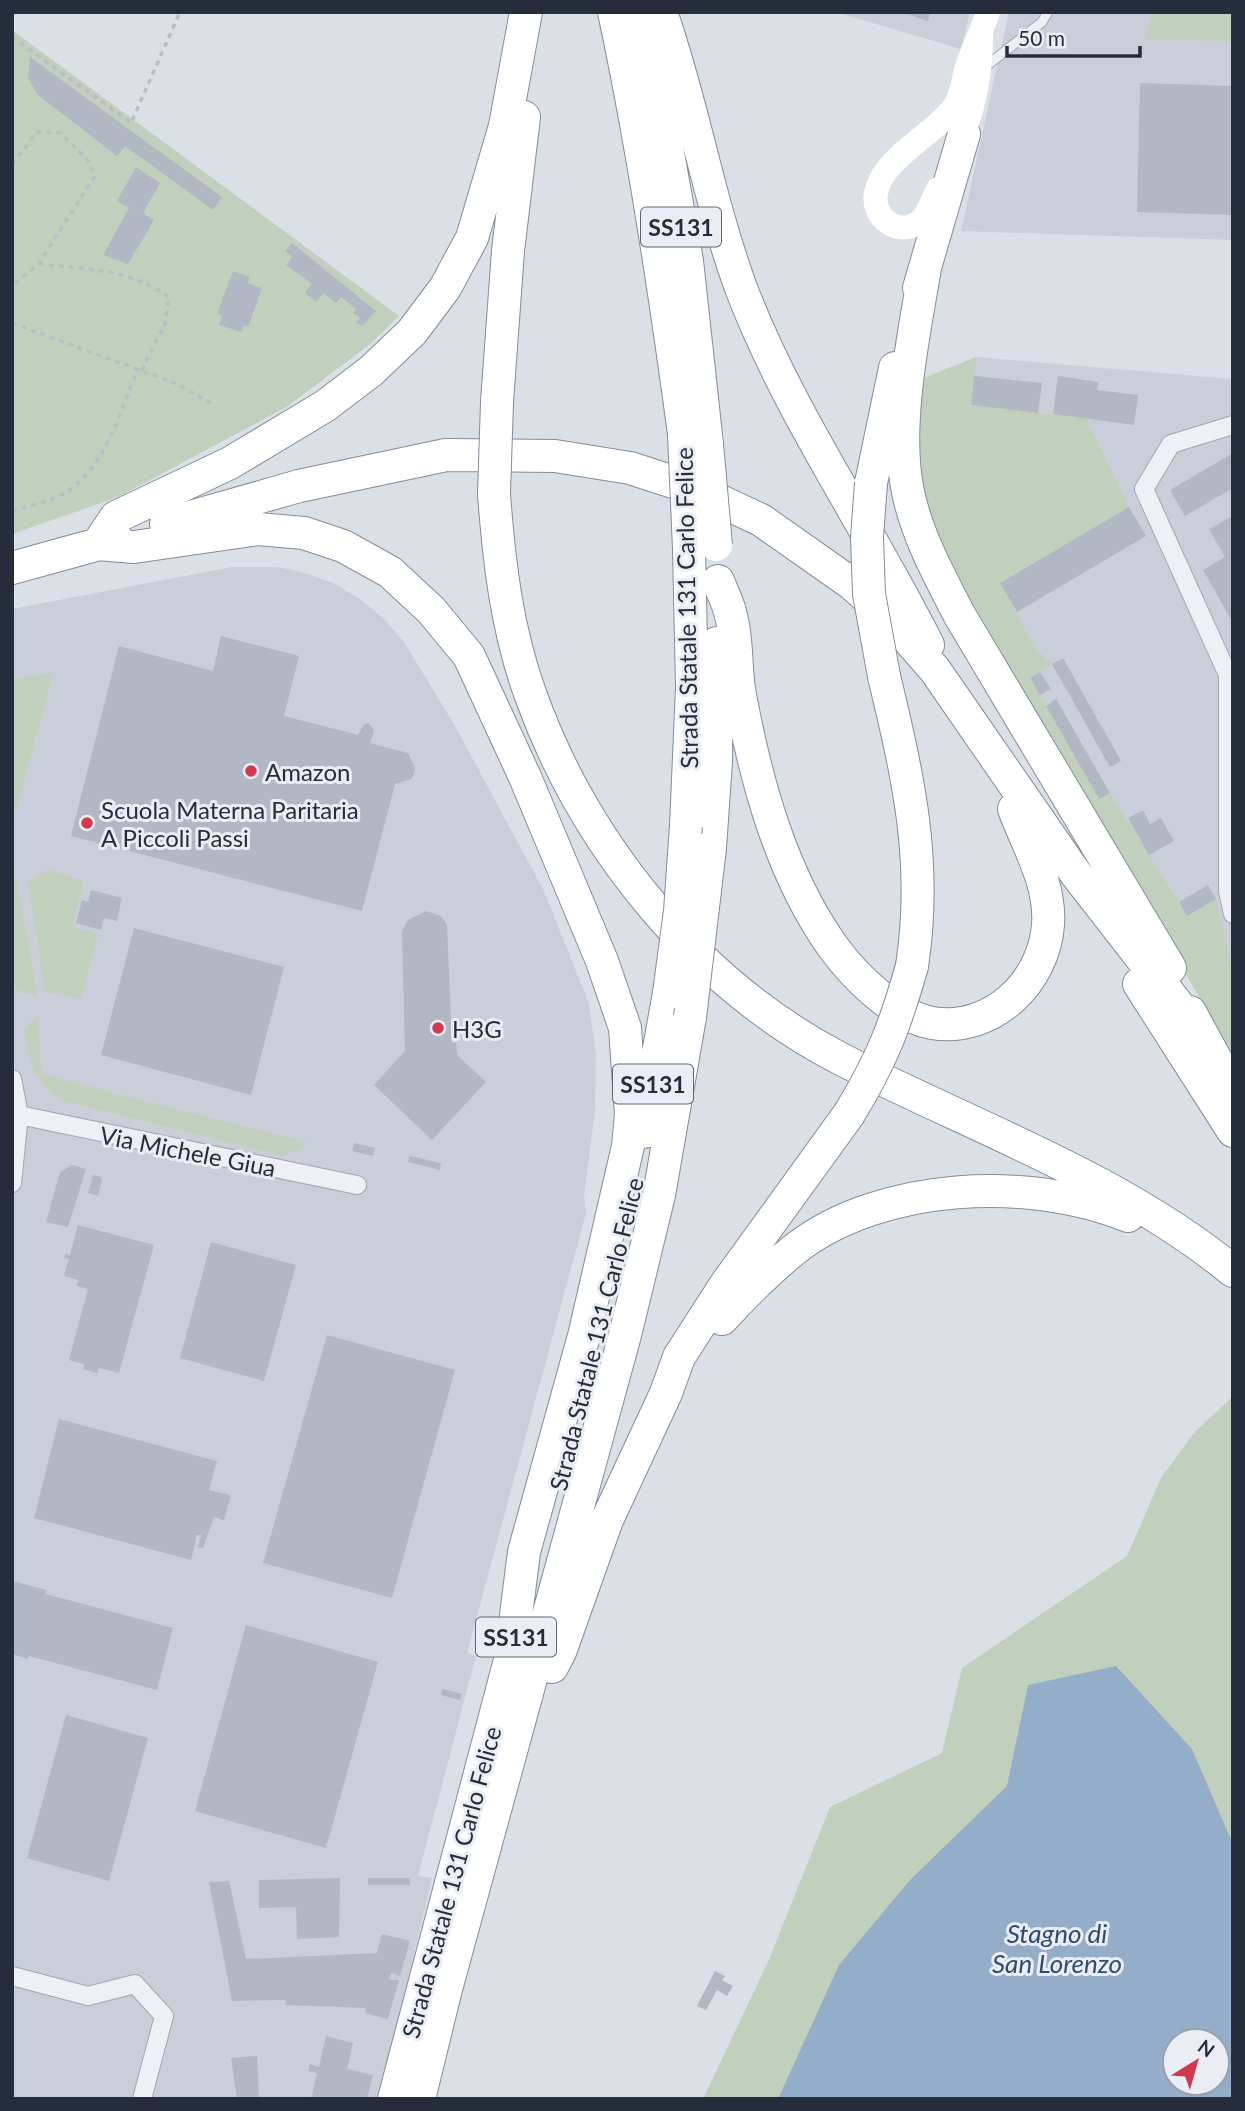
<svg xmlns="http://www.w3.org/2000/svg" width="1245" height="2111" viewBox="0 0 1245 2111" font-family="Lato,sans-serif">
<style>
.built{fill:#c9ced8}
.green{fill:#c1d0bc;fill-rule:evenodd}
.water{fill:#94adc8;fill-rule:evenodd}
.building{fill:#b2b8c3}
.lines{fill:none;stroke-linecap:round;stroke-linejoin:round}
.lane-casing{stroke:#a1a6b0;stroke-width:11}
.street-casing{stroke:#a1a6b0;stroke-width:20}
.highway-casing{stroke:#828c9d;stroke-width:34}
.path{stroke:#babdc5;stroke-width:3.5;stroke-dasharray:5 5;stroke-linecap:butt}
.lane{stroke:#eef0f5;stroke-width:9}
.street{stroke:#eef0f5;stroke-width:18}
.secondary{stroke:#fff;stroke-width:24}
.highway{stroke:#fff;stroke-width:32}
.highway-bridge-casing{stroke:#828c9d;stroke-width:34;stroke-linecap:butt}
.highway-bridge{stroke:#fff;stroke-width:32}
.poi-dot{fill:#d2394f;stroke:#eaeef4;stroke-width:2.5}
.labels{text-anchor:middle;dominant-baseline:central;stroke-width:6;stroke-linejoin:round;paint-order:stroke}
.shield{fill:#eaeef4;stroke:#606774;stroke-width:2}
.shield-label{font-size:23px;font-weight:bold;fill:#252d3d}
.street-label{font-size:24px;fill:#252d3d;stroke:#eaeef4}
.poi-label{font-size:24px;fill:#252d3d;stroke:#eaeef4;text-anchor:start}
.water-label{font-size:26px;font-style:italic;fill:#2e4b71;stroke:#eaeef4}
</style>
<rect width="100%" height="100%" fill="#dbdfe6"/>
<path class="built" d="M836,12H970L961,49Z
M1009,12H1233V240L961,231Z
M976,357L1233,379V1001L929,522Z
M232,567H275L295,570L333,583L360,599L384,619L404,642L455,726L543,889L589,1004L596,1055L595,1111L584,1195L586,1213L467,1653L476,1656L418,1876L432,1878L380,2099H12V609Z"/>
<path class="green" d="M1153,12H1233V41L1144,39Z
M12,30L399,316L370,344L288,406L118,497L12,534Z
M976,357L971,405L1086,418L1129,507L1000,583L1034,647L1052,664L1030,678L1099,798L1110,793L1187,916L1216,899L1233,976V1056L946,557L929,522L914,456L921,379Z
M53,673L12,826V679Z
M12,862H13L38,997L12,988Z
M48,870L84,881L72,927L98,933L81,999L45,992L28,882Z
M38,1015L41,1074L308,1143L283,1156L64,1101C33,1084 30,1062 24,1029Z
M1233,1396V2099H703L768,1962L830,1807L942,1753L962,1668L1127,1556L1161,1478L1194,1433ZM1175,2041H1217V2083H1175Z"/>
<path class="water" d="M1116,1666L1192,1749L1233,1844V2099H778L839,1965L910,1880L1007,1786L1028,1685ZM1175,2041H1217V2083H1175Z"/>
<path class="building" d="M901,12H930L928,21Z
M30,57L222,197L213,210L125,146L117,156L38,95L28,78Z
M1140,83L1233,86V215L1137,212Z
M136,167L160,183L143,213L154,220L128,264L103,255L129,208L117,201Z
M292,243L376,311L362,326L356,322L360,318L353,313L356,309L341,297L336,303L324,293L316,302L305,293L312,284L286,265L292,257L285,251Z
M233,271L250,277L248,283L262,288L248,327L244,325L241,332L219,325L222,316L217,314Z
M974,376L1042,383L1038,413L971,405Z
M1058,376L1098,382L1097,390L1138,395L1134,425L1053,414Z
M1233,453V488L1185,516L1170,490Z
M1129,507L1146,536L1017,612L1000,583Z
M1233,516V623L1203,570L1225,557L1209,529Z
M221,636L299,656L284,716L358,735L364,724L368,723L374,730L370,743L408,753L415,768L414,774L411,779L395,784L362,911L71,836L119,646L213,671Z
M1063,658L1121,761L1110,767L1052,664Z
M1040,672L1051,689L1040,695L1030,678Z
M1056,699L1110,793L1099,799L1046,706Z
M1143,810L1150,824L1161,818L1174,841L1149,855L1128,818Z
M1208,885L1216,899L1187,916L1179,902Z
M91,890L122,898L117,921L104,918L101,930L76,923L82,900L88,902Z
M426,911L441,916L447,925L452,1043H456L457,1055L486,1082L432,1140L374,1085L405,1051L402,931L408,920Z
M134,928L284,967L251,1095L101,1055Z
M354,1143L375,1148L373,1156L352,1151Z
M410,1156L441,1163L440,1170L408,1162Z
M72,1165L86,1169L68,1227L46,1222L60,1172Z
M93,1175L101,1177L102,1181L98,1196L88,1193Z
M78,1225L154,1245L119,1373L99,1368L97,1373L83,1369L84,1364L69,1360L88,1289L76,1286L78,1280L64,1276L69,1259L64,1258L65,1254L70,1255Z
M211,1242L296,1265L264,1381L180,1358Z
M327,1335L455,1370L392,1598L263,1563Z
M59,1419L217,1461L209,1490L231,1495L224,1520L214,1517L203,1548L198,1547L201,1535H197L191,1560L34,1518Z
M12,1581L46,1590V1594L173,1628L157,1690L29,1656L28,1659L12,1654Z
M246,1625L378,1662L326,1848L195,1811Z
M442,1689L462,1694L460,1700L441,1695Z
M66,1715L148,1738L109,1881L27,1858Z
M340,1878L339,1937L297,1939L296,1907L259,1908V1880Z
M368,1878H410V1885H368Z
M229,1881L246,1959L377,1953L382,1934L410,1941L400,1976L391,1973L389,1980H399L388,2019L365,2013L366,2008L285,2005L286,2000L232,2001L209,1882Z
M715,1971L725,1976L722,1980L733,1986L727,1996L717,1990L706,2010L697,2006Z
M326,2036L353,2043L347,2069L373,2075L367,2099H311L317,2073L308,2071L310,2064L319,2067Z
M257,2056L259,2098L237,2099L231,2058Z"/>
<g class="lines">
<defs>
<path id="lane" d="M985,67L1042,22L1048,12"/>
<path id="street" d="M1233,425L1171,444L1144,489L1228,675V891L1233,914
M12,1079L19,1115L12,1183
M19,1115L357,1185
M12,1976L88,1996L135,1984L164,2016L142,2099"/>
<path id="highway" d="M614,12C644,152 665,292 684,434
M661,12C693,103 708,198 741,288C789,414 868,525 928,645
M644,16L687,261L707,444
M925,268C914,334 894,426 908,492C917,536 940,577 960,616L1170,968
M919,288L964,134
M497,402L508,251L524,117
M871,483L895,368
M494,494C499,562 507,631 531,696C585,846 698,985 841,1059C973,1127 1116,1176 1233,1271
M166,524L299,486L446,455L555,456L630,468L695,489L761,520L852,584L888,616L935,670L1076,874L1199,1032
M98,544L134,547L258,529L304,533L343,546L390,572L431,610L469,656L525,777L602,961L625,1028L631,1114L628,1146L584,1336L524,1552L511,1655
M98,544L116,517L230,463L325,406L371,371L412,332L445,288L472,238L505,126L526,12
M12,568L117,539
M718,581C722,592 729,604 731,616C738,641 735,669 740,695C756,781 781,874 833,947C855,977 894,1016 932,1023C993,1033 1044,981 1048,925C1051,883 1028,847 1014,809
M884,676C908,777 928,861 912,966
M686,826L692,687L689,549
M710,848L716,762L717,643
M1139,984L1233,1131
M1190,1012L1233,1091
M644,1132L669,993
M722,1319C745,1294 769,1270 795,1249C881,1182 1030,1176 1128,1216
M552,1667L560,1652L607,1520L666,1393L679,1357L726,1284L849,1114
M394,2099L516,1637
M419,2099L446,1989L625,1335L659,1195L690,1017"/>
</defs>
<use href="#lane" class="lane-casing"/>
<use href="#street" class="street-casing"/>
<use href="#highway" class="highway-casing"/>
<path class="path" d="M12,37L131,123L180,12
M12,164L37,132L60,133L87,159L95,176L39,263L12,286
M39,264C84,269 131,269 169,297L165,324L141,371
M12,323L177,384L211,403
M12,511C27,506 45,503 59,496C104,475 119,412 138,370"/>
<use href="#lane" class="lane"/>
<use href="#street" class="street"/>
<path class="secondary" d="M956,150C973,114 981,75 981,36
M938,189C932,200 929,214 920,221C899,239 871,217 876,193C882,158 934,135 954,107C962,96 963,80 967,67C973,48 982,31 988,12"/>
<use href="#highway" class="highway"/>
<defs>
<path id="highway-bridge" d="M684,434L689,549
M707,444L716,545
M871,483L867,537L869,594L884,676
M494,494L497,402
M669,993L680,911L686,826
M690,1017L710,848
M849,1114C882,1060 895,1026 912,966"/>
</defs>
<use href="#highway-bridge" class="highway-bridge-casing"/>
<use href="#highway-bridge" class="highway-bridge"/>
</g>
<g class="poi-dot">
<circle cx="251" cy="771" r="7"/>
<circle cx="87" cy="823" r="7"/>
<circle cx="438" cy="1028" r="7"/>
</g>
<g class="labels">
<g class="shield">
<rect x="641" y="207.5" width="80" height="39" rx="5"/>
<rect x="613" y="1064.5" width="80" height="39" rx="5"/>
<rect x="476" y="1617.5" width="80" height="39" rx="5"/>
</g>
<g class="shield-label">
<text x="681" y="227">SS131</text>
<text x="653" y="1084">SS131</text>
<text x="516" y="1637">SS131</text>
</g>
<g class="street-label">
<text transform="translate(686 608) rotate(-91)">Strada Statale 131 Carlo Felice</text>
<text transform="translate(188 1151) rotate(11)">Via Michele Giua</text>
<text transform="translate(596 1334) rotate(-76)">Strada Statale 131 Carlo Felice</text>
<text transform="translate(451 1882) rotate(-75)">Strada Statale 131 Carlo Felice</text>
</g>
<g class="poi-label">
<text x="265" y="771">Amazon</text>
<text x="101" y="809">Scuola Materna Paritaria<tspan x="101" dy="28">A Piccoli Passi</tspan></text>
<text x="452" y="1028">H3G</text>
</g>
<g class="water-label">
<text x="1057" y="1933">Stagno di<tspan x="1057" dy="30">San Lorenzo</tspan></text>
</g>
</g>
<rect width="1245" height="2111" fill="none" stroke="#252d3d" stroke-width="28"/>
<g transform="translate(1196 2062) rotate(37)"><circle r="33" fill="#eaeef4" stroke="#9ba1ab" stroke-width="2"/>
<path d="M0-5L12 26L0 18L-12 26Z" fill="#d2394f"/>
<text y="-10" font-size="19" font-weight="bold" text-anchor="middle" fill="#252d3d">N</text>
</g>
<path d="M1007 46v10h133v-10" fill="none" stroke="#252d3d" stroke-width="3.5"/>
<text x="1018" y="46" font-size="21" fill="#252d3d" stroke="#eaeef4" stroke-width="5" paint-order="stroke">50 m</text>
</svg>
